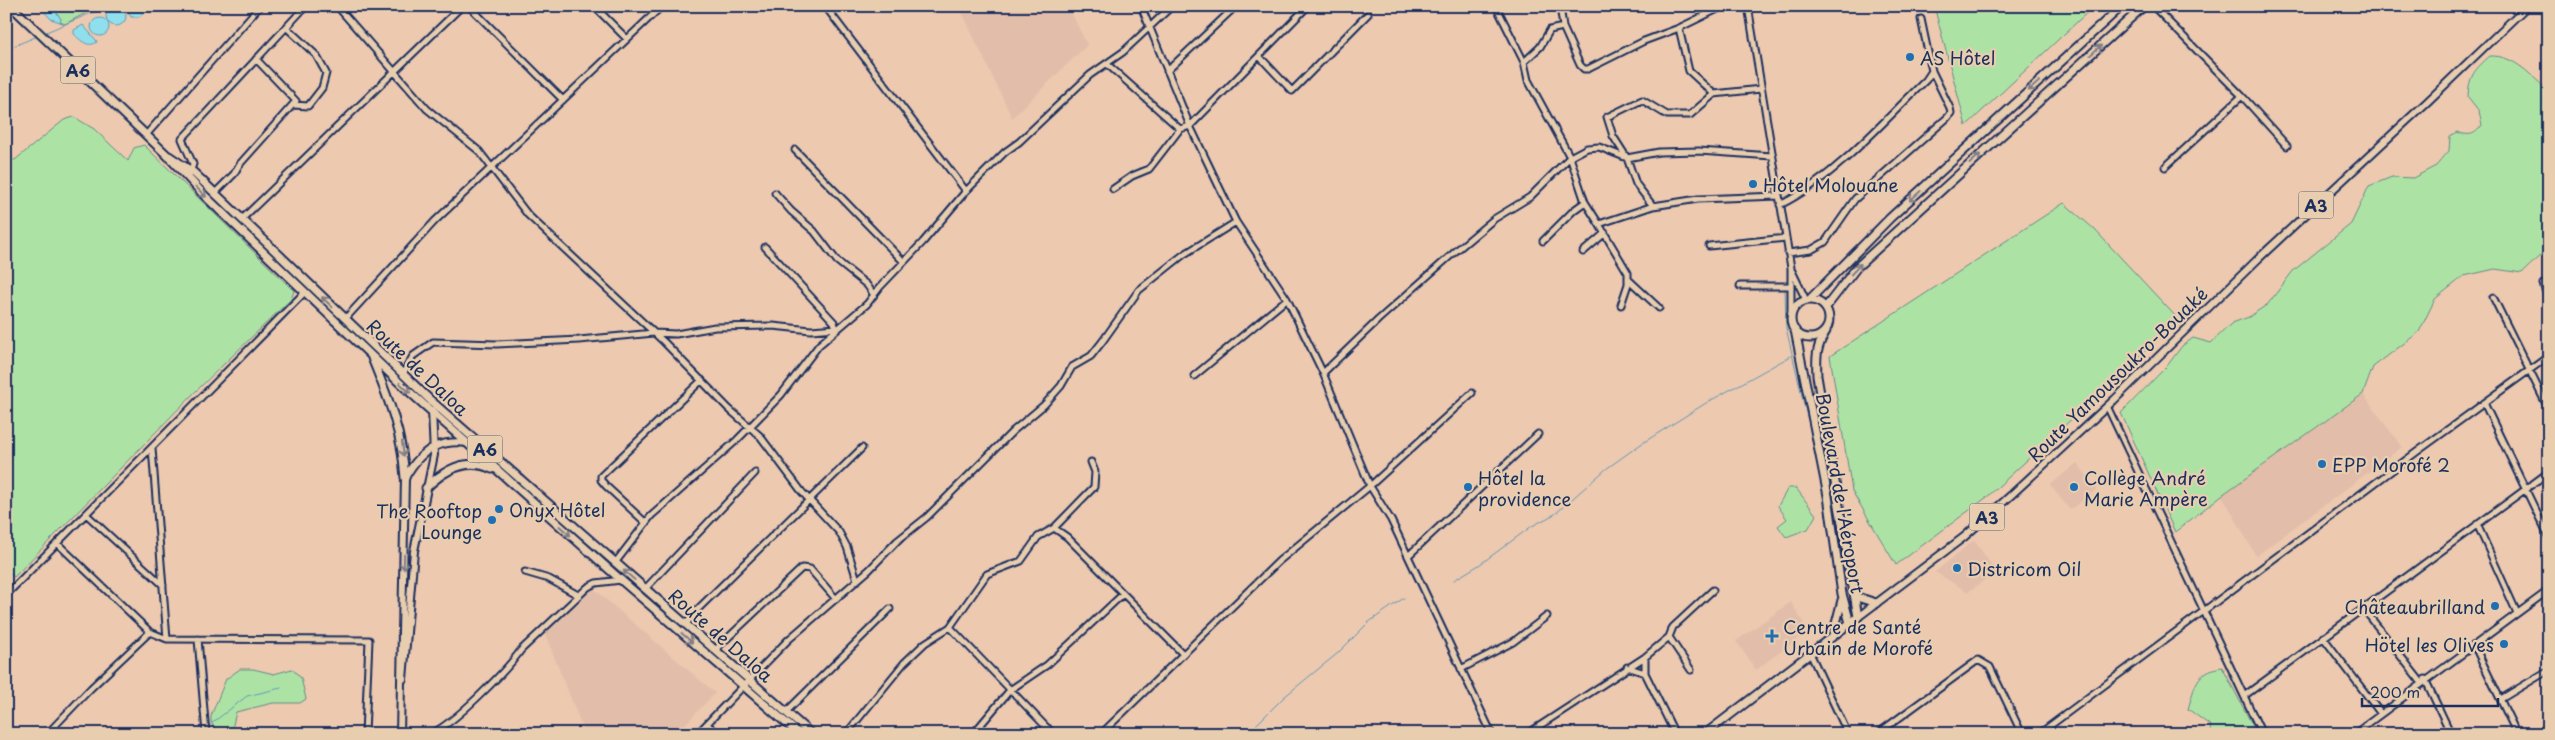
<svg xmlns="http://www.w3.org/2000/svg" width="2555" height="740" viewBox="0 0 2555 740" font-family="'Playpen Sans',sans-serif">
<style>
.built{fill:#e2bdaa}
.green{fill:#ace3a5;stroke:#648982}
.water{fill:#90dfec;stroke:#6199b3}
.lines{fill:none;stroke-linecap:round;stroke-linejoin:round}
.stream{stroke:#6199b3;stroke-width:1}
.minor-casing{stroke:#1b2f5e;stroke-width:9}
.major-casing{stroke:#1b2f5e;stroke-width:10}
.highway-casing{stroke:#1b2f5e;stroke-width:11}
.minor{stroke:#e8cdaf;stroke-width:5}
.major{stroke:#e8cdaf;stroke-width:6}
.highway{stroke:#e8cdaf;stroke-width:7}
.oneway{stroke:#827e86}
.poi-dot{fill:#1f6fb2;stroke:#e8cdaf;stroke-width:2}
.labels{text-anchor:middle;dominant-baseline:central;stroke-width:4.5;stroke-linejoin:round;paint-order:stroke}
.shield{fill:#e8cdaf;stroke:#585e76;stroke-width:1}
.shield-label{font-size:16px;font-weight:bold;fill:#1b2f5e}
.poi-label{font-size:18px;fill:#1b2f5e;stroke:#e8cdaf;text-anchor:start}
.street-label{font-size:18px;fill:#1b2f5e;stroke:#e8cdaf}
</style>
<rect width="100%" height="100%" fill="#edc9b0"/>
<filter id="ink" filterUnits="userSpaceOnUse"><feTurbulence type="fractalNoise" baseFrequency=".02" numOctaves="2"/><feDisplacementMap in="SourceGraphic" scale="10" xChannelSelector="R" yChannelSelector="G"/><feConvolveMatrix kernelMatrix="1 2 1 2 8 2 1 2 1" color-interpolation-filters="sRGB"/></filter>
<g filter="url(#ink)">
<path class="built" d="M959,6H1068L1087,45L1012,118Z
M2363,394L2402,447L2256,556L2222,495Z
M2077,463L2097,489L2070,510L2050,485Z
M1974,540L1996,572L1968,592L1935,572Z
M589,589H594L715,693L676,734H585L545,634Z
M1791,602L1808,631L1756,670L1736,641Z"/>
<path class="green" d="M52,6H99L65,24L60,22L61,19Z
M1934,6H2094L1966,126Z
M2490,56C2514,55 2532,76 2549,92V247L2522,273L2495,269L2464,276L2435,299L2419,332L2373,367L2363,394L2222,495L2175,532L2121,413L2167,366L2182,346L2193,338L2211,343L2232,323L2249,317L2268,304L2293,271L2351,224L2369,186L2392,177L2413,178L2436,166L2449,151L2450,136L2457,132C2469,136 2474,136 2482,125L2479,111L2468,97C2469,76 2474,70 2490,56Z
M74,117L94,129L128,161L134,148L144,145L294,291L291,299L194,393L14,577L6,570V159L15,160L64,120Z
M2064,203L2094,229L2179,320L1987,497L1896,565L1852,491L1830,356Z
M1788,488H1796L1816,515L1808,529L1786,537L1778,526L1787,519L1778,506Z
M2222,667L2257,734H2187L2198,731L2210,732L2211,726L2188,709C2195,687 2195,671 2222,667Z
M240,669H253L274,674L292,669L301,678L306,699L300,703H273L236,712L231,733L218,734L211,722V716L226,679Z"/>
<path class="water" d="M39,6H52L61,19L60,22L51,19Z
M125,6H144L143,14L139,17H131Z
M106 16a10 10 0 1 1 20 0a10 10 0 1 1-20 0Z
M91 27a9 9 0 1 1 18 0a9 9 0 1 1-18 0Z
M83,25L96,40L97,42C88,48 81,41 74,34V30Z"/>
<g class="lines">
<path class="stream" d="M44,33L108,6
M6,49L38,36
M1785,289L1786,328L1807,417
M1454,580L1479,565L1532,526L1555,514L1606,469L1641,444L1706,403L1791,356
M207,727L247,696L281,688
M199,734L203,730
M1247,734L1284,697L1338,653L1369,622L1404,598"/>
<defs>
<path id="minor" d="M337,6L427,109L479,151L528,215L664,342L729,409L760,436L802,492L839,532L847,547L857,580
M469,6L563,100
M594,6L627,39
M825,6L966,191
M1141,6L1190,126L1236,222L1287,299L1323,373L1370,486L1391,520L1492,734
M1496,6L1524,62L1528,80L1570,157L1585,202L1599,224L1653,206
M1560,6L1563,27L1580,65L1584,69H1588L1644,41L1679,28L1724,6
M1748,6L1791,268V315
M2153,6L2242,96L2287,146
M287,28L316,55L326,73L322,88L308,106L294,105
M1679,28L1689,71L1714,94L1761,89
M1259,56L1292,91L1368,14
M1524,62L1540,47L1550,30L1563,27
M1107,64L1180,129
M1167,71L1236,6
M1714,94L1690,115H1667L1642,100L1607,117L1613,136L1627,158L1636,184L1653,206L1698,199L1778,196
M146,135L260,6
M795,150L904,262
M2165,167L2242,96
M191,170L193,164L182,139L306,6
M1113,189L1132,176L1149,169L1180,129L1190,126L1308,6
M215,193L234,174L239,165L296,101L256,59
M775,193L791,211L814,231L837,261L867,285L874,295
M1780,205C1832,180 1884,121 1926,80L1932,71L1921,19
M242,219L462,6
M1599,224L1628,273V284L1621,305
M1543,241L1574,210L1585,202
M1709,246L1786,238
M1583,252L1605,233
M1788,253L1811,250L1825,242L1855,199L1947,118L1951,113L1950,108L1932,71
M1792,271L1806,300
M1628,279L1659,308
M2543,284L2549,301
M1740,286H1791
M2493,297L2549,410
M345,319L435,221L662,6
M1323,373L1378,320L1457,250L1494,219L1530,197L1570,157L1587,148L1599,147L1627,158L1659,152L1699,151L1772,156
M403,374L413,356L433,342L497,344L579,340L654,333L676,334L715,327L773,326L811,330L836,328L834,322L765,247
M1194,376L1287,299
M2484,403L2549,538
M2107,406L2262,734
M152,448L167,639
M86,514L163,585
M646,523L606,486L601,480V476L702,380
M2477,524L2517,613
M1054,528L1094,487L1095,472L1091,462
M57,543L150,632L167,639L369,640L365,734
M1408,556L1538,434
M615,563L651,516L737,440L781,395L819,345L867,304L880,287L923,242L966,191L1005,152L1019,142L1090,75L1123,52L1172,6
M525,572L549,579L578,595
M645,589L755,473
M6,595L305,292
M2363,608L2421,682
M686,624L699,608L862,448
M950,627L1053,734
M1669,637L1691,670
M2323,637L2381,714
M198,639L206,734
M2474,645L2517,734
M715,650L802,568L810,569L836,599
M1810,653L1848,734
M1645,657V673L1675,734
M1627,667L1645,673
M1461,669L1513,642L1547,616
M2425,679L2451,734
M2244,696L2549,472
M2501,699L2549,670
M786,712L890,609
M707,724L717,734
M47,734L91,688L150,632
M430,734C453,725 507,670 521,650L588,587L596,583L621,580
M697,734L788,640L869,570L897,541L927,517L1013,431L1044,405L1061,386L1072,367L1091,356L1102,342L1139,290L1183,255L1236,222
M846,734L904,663L925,643L950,627L987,574L1021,561L1038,537L1054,528L1067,537L1182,653
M973,734L1010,690L1047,665L1123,594
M1035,734L1048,728
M1101,734L1279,561L1370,486L1472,393
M1527,734L1645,657L1669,637L1673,627L1713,590
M1877,734L1978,660L1990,667L2022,734
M2039,734L2418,451L2549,356
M2354,734L2549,590"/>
<path id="major" d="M1858,617L1964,537L2009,497L2114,400L2259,258L2427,102L2527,6
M403,679L414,551L434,455L432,410
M400,734L405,478C423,445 445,437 480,445"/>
<path id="highway" d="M11,6L168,156L205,196L403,386L621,580L799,734
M169,156L194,173L430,400L811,734
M1810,299L1890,218L2122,6
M1791 319a19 19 0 1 1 38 0a19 19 0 1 1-38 0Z
M1826,307L1857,267L2144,6
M1795,330L1828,496L1842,594L1850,623
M372,358C389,400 402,432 405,478
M426,488C444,470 467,457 492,469
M1853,591L1857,597L1876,603
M1833,635L1842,600
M1705,734L1858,617L1817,376C1816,358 1816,347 1826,331"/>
</defs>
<use href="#minor" class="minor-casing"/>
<use href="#major" class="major-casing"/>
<use href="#highway" class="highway-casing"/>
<use href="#minor" class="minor"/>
<use href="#major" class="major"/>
<use href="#highway" class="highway"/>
</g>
<defs><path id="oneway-shaft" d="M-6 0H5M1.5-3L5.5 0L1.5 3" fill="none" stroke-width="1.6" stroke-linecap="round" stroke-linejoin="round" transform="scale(1.25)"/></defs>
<g class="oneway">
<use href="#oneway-shaft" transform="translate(2096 50) rotate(-42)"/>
<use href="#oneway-shaft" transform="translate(2034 86) rotate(138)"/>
<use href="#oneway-shaft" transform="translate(1975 159) rotate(-42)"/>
<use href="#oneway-shaft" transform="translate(201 192) rotate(45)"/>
<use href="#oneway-shaft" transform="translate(1915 196) rotate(138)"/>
<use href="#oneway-shaft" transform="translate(1856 269) rotate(-47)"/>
<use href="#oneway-shaft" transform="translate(327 302) rotate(-136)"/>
<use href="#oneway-shaft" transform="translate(405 388) rotate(43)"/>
<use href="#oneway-shaft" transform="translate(403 449) rotate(82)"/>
<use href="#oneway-shaft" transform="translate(565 531) rotate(41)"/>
<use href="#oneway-shaft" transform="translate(404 562) rotate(91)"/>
<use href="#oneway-shaft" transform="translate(629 575) rotate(-139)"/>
<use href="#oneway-shaft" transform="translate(687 638) rotate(41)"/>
</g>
</g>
<g class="poi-dot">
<circle cx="1910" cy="57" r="5"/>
<circle cx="1753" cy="184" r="5"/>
<circle cx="2322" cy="464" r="5"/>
<circle cx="1468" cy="487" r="5"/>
<circle cx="2074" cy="487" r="5"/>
<circle cx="499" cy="509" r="5"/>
<circle cx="492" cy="520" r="5"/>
<circle cx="1957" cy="568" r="5"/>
<circle cx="2495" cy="606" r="5"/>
<path d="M1769.5 628.5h5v5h5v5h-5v5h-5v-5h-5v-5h5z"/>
<circle cx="2504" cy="644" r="5"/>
</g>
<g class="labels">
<g class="shield">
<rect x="60.5" y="56.5" width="35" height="27" rx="4"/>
<rect x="2298.5" y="191.5" width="35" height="27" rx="4"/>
<rect x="467.5" y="435.5" width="35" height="27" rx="4"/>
<rect x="1969.5" y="503.5" width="35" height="27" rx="4"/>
</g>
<g class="shield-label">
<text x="78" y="70">A6</text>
<text x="2316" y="205">A3</text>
<text x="485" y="449">A6</text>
<text x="1987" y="517">A3</text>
</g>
<g class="poi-label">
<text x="1920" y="57">AS Hôtel</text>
<text x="1763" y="184">Hôtel Molouane</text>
<text x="2332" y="464">EPP Morofé 2</text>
<text x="1478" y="477">Hôtel la<tspan x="1478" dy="21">providence</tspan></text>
<text x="2084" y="477">Collège André<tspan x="2084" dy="21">Marie Ampère</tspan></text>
<text x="509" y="509">Onyx Hôtel</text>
<text x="482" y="510" text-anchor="end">The Rooftop<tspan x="482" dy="21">Lounge</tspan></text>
<text x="1967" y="568">Districom Oil</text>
<text x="2485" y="606" text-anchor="end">Châteaubrilland</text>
<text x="1783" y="626">Centre de Santé<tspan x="1783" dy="21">Urbain de Morofé</tspan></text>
<text x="2494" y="644" text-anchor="end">Hötel les Olives</text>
</g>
<g class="street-label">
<text transform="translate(418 367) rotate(43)">Route de Daloa</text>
<text transform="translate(2117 374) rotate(-44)">Route Yamousoukro-Bouaké</text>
<text transform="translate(1841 493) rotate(80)">Boulevard de l'Aéroport</text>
<text transform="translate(721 635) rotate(41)">Route de Daloa</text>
</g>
</g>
<rect width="2555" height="740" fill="none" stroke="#e8cdaf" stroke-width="25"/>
<rect x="12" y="12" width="2530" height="715" fill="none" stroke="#1b2f5e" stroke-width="2" filter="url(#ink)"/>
<path d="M2362 698v8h136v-8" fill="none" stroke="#1b2f5e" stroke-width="2.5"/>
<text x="2370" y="698" font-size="15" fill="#1b2f5e" stroke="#e8cdaf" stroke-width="4" paint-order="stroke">200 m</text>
</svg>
